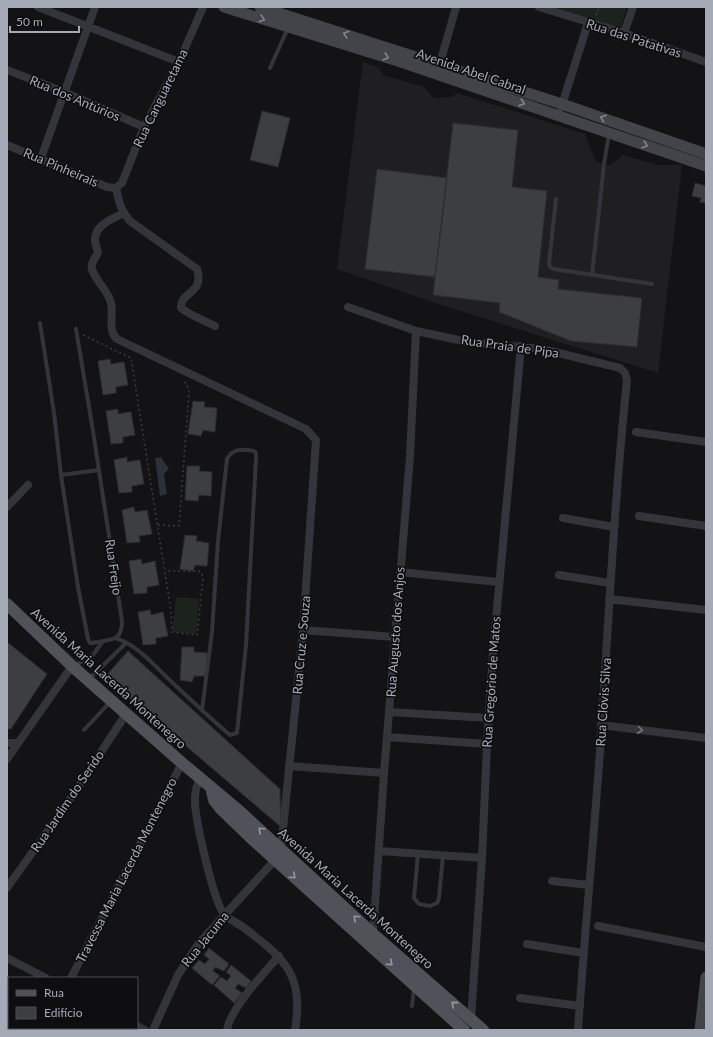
<svg xmlns="http://www.w3.org/2000/svg" width="713" height="1037" viewBox="0 0 713 1037" font-family="Lato,sans-serif">
<style>
.built{fill:#1f1f22}
.green{fill:#1b231c}
.water{fill:#293239}
.building{fill:#3d3e42;stroke:#2d2d31}
.lines{fill:none;stroke-linecap:round;stroke-linejoin:round}
.path{stroke:#3a3c41;stroke-width:1.5;stroke-dasharray:2 3;stroke-linecap:butt}
.service{stroke:#34353a;stroke-width:4}
.minor{stroke:#34353a;stroke-width:8}
.secondary{stroke:#42444a;stroke-width:11}
.primary{stroke:#505259;stroke-width:12}
.oneway{stroke:#828690}
.oneway2{stroke:#72757e}
.oneway3{stroke:#9398a3}
.labels{text-anchor:middle;dominant-baseline:central;stroke-width:3.5;stroke-linejoin:round;paint-order:stroke}
.street-label{font-size:13px;fill:#a4aab6;stroke:#0e0e10}
</style>
<rect width="100%" height="100%" fill="#131315"/>
<path class="built" d="M363,62L378,67L383,75L424,87L434,98L453,97L457,93L585,134L596,162L610,165L623,155L658,165H682L658,373L432,302L337,269Z"/>
<path class="green" d="M553,7H627L620,30Z
M176,597L199,599L196,634L172,632Z"/>
<path class="water" d="M161,457L169,469L164,474L167,494L160,496L155,458Z"/>
<path class="building" d="M262,111L290,118L278,167L250,160Z
M453,123L518,130L512,187L547,191L538,277L559,280L558,289L642,298L637,347L571,341L499,312L500,303L433,295Z
M377,169L447,178L435,277L365,269Z
M695,183L706,186V203L700,202L701,198L692,196Z
M110,359L111,364L124,362L128,385L116,387V393L103,395L98,361Z
M193,401L205,402L204,407L217,408L215,432L203,430L201,436L188,434Z
M118,409V414L131,412L135,435L123,437V443L111,444L106,411Z
M127,457V462L140,460L144,484L132,486V492L119,493L114,460Z
M187,466H200L199,471L212,472L211,496L199,495L198,501L185,500Z
M134,507L135,512L147,510L152,534L139,536L140,542L127,543L122,510Z
M185,535L197,536L196,541L209,543L207,566L195,565L193,571L180,569Z
M141,559L142,564L155,561L159,585L147,587V593L134,594L129,561Z
M150,610L151,615L163,612L168,636L156,638V644L143,645L138,612Z
M7,642L47,674L11,729H7Z
M182,647H194V652L207,653L206,676H194L192,682L180,680Z
M128,651L280,789L281,827L105,677Z
M209,948L229,964L224,971L215,967L213,971L220,976L212,985L192,968L199,960L205,964L209,959L204,955Z
M231,965L251,981L246,988L238,984L235,988L242,993L234,1003L214,985L221,977L227,981L231,976L226,972Z"/>
<g class="lines">
<path class="path" d="M596,15L599,7
M83,335L131,358L171,611L172,632L197,635L203,578L202,574L199,571H165
M158,525L179,526L189,392L187,384L183,381"/>
<path class="service" d="M270,68L288,28
M556,199L549,263L550,267L554,269L652,284
M592,275L604,164L609,134
M40,323L54,413L61,475L78,587L88,639L90,643H92C110,639 122,643 122,621L93,431L76,329
M61,475L99,470
M115,638C139,645 157,669 175,685C193,702 211,719 230,735L237,733L246,645L256,459V453L254,451C242,449 233,448 227,459L218,541L212,632L202,710
M74,665L90,659L103,641
M89,679L126,643
M84,730L111,701
M418,854L414,898L419,904L430,906L437,903L439,898L443,855
M412,1006L414,988"/>
<path class="minor" d="M38,7L179,62
M539,7L624,33L706,62
M624,33L633,7
M7,70L64,92L144,127
M438,70L456,7
M561,108L588,23
M7,145L107,187L116,188
M41,158L95,7
M116,188C119,201 120,210 130,221L197,269C205,294 180,291 181,308L190,314L215,326
M116,188L122,183L144,127L179,62L203,7
M124,213C112,219 95,225 95,240C95,244 97,248 98,252C96,259 90,261 92,269C96,282 108,290 111,303C114,315 107,330 117,339L306,429L316,440L303,630L281,849
M348,307L416,331L468,342L542,349L620,368L625,373L627,380C615,494 609,609 602,723C595,826 585,928 578,1030
M636,432L706,442
M7,507L28,485
M639,516L706,526
M563,518L614,527
M400,572L498,582
M559,575L610,583
M609,599L706,610
M303,630L395,637
M389,712L489,718
M601,725L706,738
M387,737L487,744
M7,743H18
M7,759L72,666
M289,766L384,773
M200,778C197,785 195,791 195,798C194,816 214,905 225,915C230,920 237,923 243,927C285,959 304,974 295,1030
M379,851L482,858
M552,881L589,885
M7,888L73,795L126,714
M598,926L706,947
M373,934L384,773L410,456L416,331
M527,944L583,953
M7,958L46,978
M71,978L182,763
M520,998L580,1006
M471,1019L482,858L487,744L493,653L521,346
M137,1026L145,1030
M95,1028V1030
M153,1030L178,975L199,943L275,860
M227,1030C230,1009 264,973 279,956"/>
<path class="secondary" d="M224,7L401,62L706,166
M260,7L562,104L706,154
M700,1030L706,977"/>
<path class="primary" d="M7,604L72,666L182,763L237,809L373,934L483,1030
M211,787L214,800L221,809L250,837L464,1030"/>
</g>
<defs><path id="oneway-chevron" d="M-2-3.5L2.5 0L-2 3.5" fill="none" stroke-width="1.6" stroke-linecap="round" stroke-linejoin="round"/></defs>
<g class="oneway">
<use href="#oneway-chevron" transform="translate(262 19) rotate(17)"/>
<use href="#oneway-chevron" transform="translate(346 34) rotate(-163)"/>
<use href="#oneway-chevron" transform="translate(386 57) rotate(17)"/>
<use href="#oneway-chevron" transform="translate(522 103) rotate(18)"/>
<use href="#oneway-chevron" transform="translate(603 118) rotate(-161)"/>
<use href="#oneway-chevron" transform="translate(645 145) rotate(19)"/>
</g>
<use class="oneway2" href="#oneway-chevron" transform="translate(640 730) rotate(7)"/>
<g class="oneway3">
<use href="#oneway-chevron" transform="translate(261 830) rotate(-137)"/>
<use href="#oneway-chevron" transform="translate(293 876) rotate(42)"/>
<use href="#oneway-chevron" transform="translate(356 918) rotate(-137)"/>
<use href="#oneway-chevron" transform="translate(390 963) rotate(42)"/>
<use href="#oneway-chevron" transform="translate(454 1004) rotate(-139)"/>
</g>
<g class="labels">
<g class="street-label">
<text transform="translate(634 38) rotate(18)">Rua das Patativas</text>
<text transform="translate(471 71) rotate(19)">Avenida Abel Cabral</text>
<text transform="translate(75 98) rotate(23)">Rua dos Antúrios</text>
<text transform="translate(160 98) rotate(-64)">Rua Canguaretama</text>
<text transform="translate(61 167) rotate(23)">Rua Pinheirais</text>
<text transform="translate(510 346) rotate(8)">Rua Praia de Pipa</text>
<text transform="translate(114 567) rotate(82)">Rua Freijo</text>
<text transform="translate(395 632) rotate(-86)">Rua Augusto dos Anjos</text>
<text transform="translate(301 645) rotate(-85)">Rua Cruz e Souza</text>
<text transform="translate(109 678) rotate(42)">Avenida Maria Lacerda Montenegro</text>
<text transform="translate(491 682) rotate(-86)">Rua Gregório de Matos</text>
<text transform="translate(603 702) rotate(-86)">Rua Clóvis Silva</text>
<text transform="translate(67 801) rotate(-56)">Rua Jardim do Serido</text>
<text transform="translate(126 870) rotate(-63)">Travessa Maria Lacerda Montenegro</text>
<text transform="translate(356 898) rotate(42)">Avenida Maria Lacerda Montenegro</text>
<text transform="translate(205 939) rotate(-51)">Rua Jacuma</text>
</g>
</g>
<rect width="713" height="1037" fill="none" stroke="#a4aab6" stroke-width="16"/>
<rect x="8" y="977" width="130" height="52" fill="#0e0e10" stroke="#4a4c52"/>
<rect x="16" y="990" width="20" height="6" fill="#505259" stroke="#4a4c52"/>
<text x="44" y="997" font-size="12" fill="#a4aab6">Rua</text>
<rect x="16" y="1007" width="20" height="12" fill="#3d3e42" stroke="#4a4c52"/>
<text x="44" y="1017" font-size="12" fill="#a4aab6">Edifício</text>
<path d="M10 26v6h69v-6" fill="none" stroke="#a4aab6" stroke-width="2"/>
<text x="16" y="26" font-size="12" fill="#a4aab6" stroke="#0e0e10" stroke-width="3" paint-order="stroke">50 m</text>
</svg>
